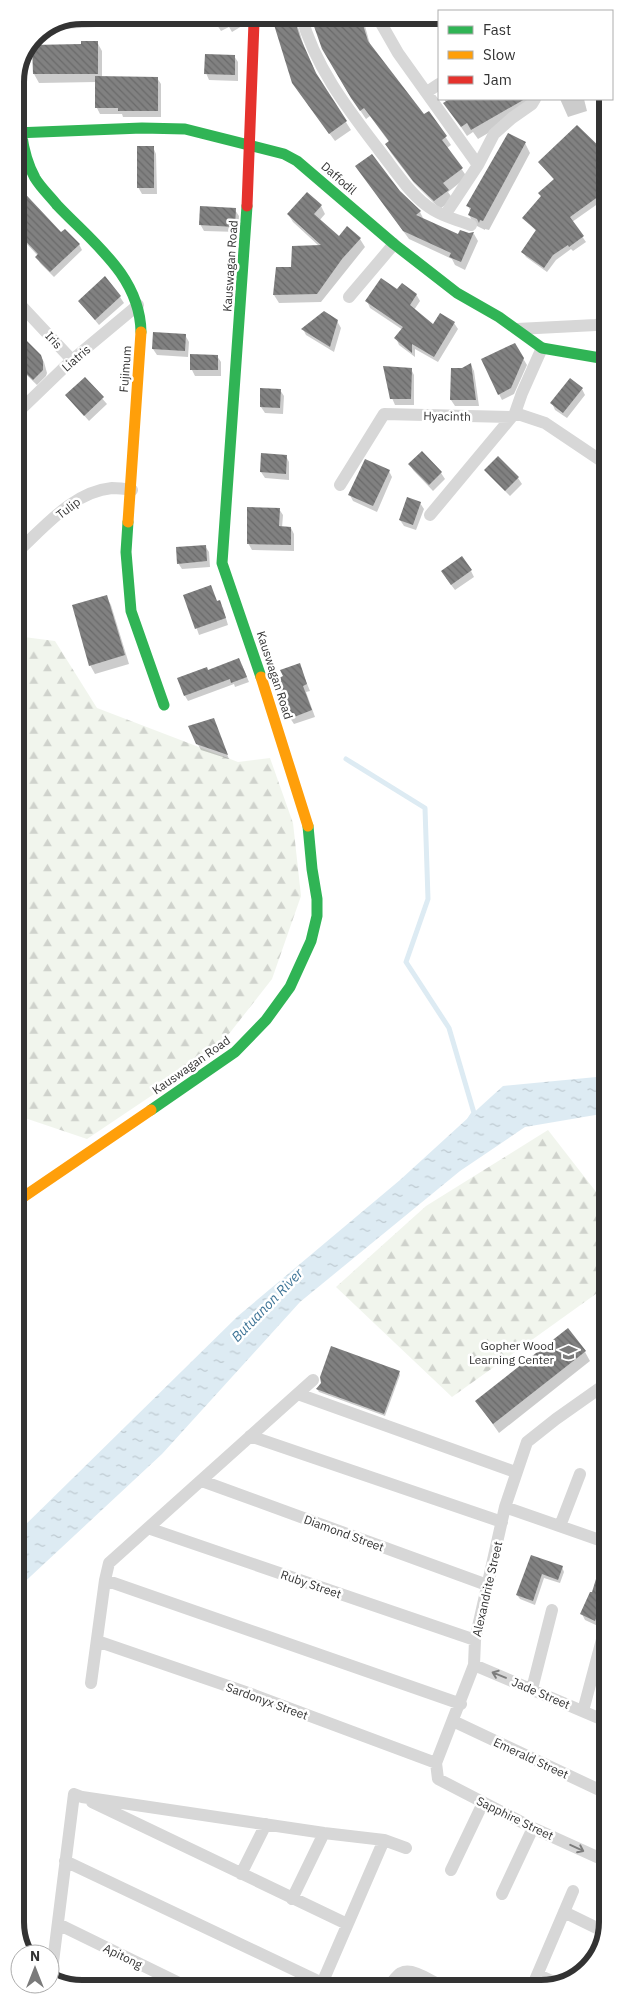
<svg xmlns="http://www.w3.org/2000/svg" width="623" height="2004" viewBox="0 0 623 2004" font-family="'IBM Plex Sans',sans-serif">
<style>
.forest{fill:url(#forest-firs)}
.water{fill:url(#water-ripples)}
.shadow{fill:#0003}
.lines{fill:none;stroke-linecap:round;stroke-linejoin:round}
.stream{stroke:#ddebf3;stroke-width:5}
.building{fill:url(#building-back-hatch)}
.street{stroke:#d7d7d7;stroke-width:12}
.fast{stroke:#30b455;stroke-width:11}
.slow{stroke:#ff9f0a;stroke-width:11}
.jam{stroke:#e5322d;stroke-width:11}
.oneway{stroke:#7d7d7d}
.labels{text-anchor:middle;dominant-baseline:central;stroke-width:5;stroke-linejoin:round;paint-order:stroke}
.street-label{font-size:12px;fill:#333;stroke:#fff}
.poi-label{font-size:12px;fill:#333;stroke:#fff;text-anchor:end}
.water-label{font-size:14px;font-style:italic;fill:#3f7597;stroke:#fff}
.rim{fill:none;stroke:#333;stroke-width:6}
</style>
<defs>
<pattern id="forest-firs" width="22" height="20" patternUnits="userSpaceOnUse" patternTransform="scale(1.25)"><rect width="22" height="20" fill="#f1f5ed"/><path d="M5 1l3.5 6h-7zM16 11l3.5 6h-7z" fill="#cfd2cc"/></pattern>
<pattern id="water-ripples" width="26" height="14" patternUnits="userSpaceOnUse" patternTransform="scale(1.25)"><rect width="26" height="14" fill="#ddebf3"/><path d="M2 4q2-2 4 0t4 0M15 11q2-2 4 0t4 0" fill="none" stroke="#becad1"/></pattern>
<pattern id="building-back-hatch" width="6" height="6" patternUnits="userSpaceOnUse" patternTransform="scale(1.25)"><rect width="6" height="6" fill="#818181"/><path d="M-1 5l2 2M0 0l6 6M5-1l2 2" fill="none" stroke="#6a6a6a"/></pattern>
</defs>
<rect width="100%" height="100%" fill="#fff"/>
<path class="forest" d="M16,636L55,641L97,708L238,762L270,758L293,823L301,896L272,979L225,1039L157,1092L87,1139L16,1115Z
M548,1130L607,1206V1286L452,1397L336,1287L426,1206Z"/>
<path class="water" d="M607,1076V1113L525,1127L460,1171L300,1302L162,1454L17,1589V1533L238,1316L400,1180L503,1086Z"/>
<path class="shadow" d="M213,15H240L244,21L240,24L242,26L232,32L229,27L221,31L213,19Z
M273,15H362L371,48L424,116L429,113L451,145L447,148L467,177L448,192L453,199L440,209L414,183L391,153L386,145L389,142L370,116L366,119L347,91L323,48L312,19L308,15L300,18L297,23L304,47L319,80L351,130L335,141L299,92Z
M390,15H402L392,18Z
M97,42L102,51V78H157L161,84V117H123L122,114H100L97,108L96,82L39,83L34,74L83,45Z
M234,56L238,62V81L209,80L206,73Z
M444,99H532L531,108L478,139L473,132L467,136L451,112Z
M560,99H584L587,111L568,117Z
M525,143L530,153L489,230L485,229V230L475,225L469,215L471,212L468,206Z
M606,146V198L572,222L586,242L573,251L571,249L556,260L547,272L526,257L523,252L537,232L524,218L554,180L540,163L601,150Z
M153,147L156,154L157,194H142L138,187Z
M356,166L400,192L420,212L424,220L459,236L474,234L478,241L465,270L455,265L452,259L409,239Z
M321,206L325,214L319,221L339,238L360,239L365,247L321,302L279,303L274,295L292,268L319,246L293,222L288,214Z
M235,210L239,216L238,232L204,231L200,224Z
M15,217L61,234L79,244L82,250L54,277L40,263L37,257L38,256L15,231Z
M398,291L416,294L420,301L414,310L434,326L454,323L458,329L438,362L415,349V357L399,345L396,338L403,330L370,308L367,301Z
M120,297L124,303L99,325L79,301Z
M337,321L341,328L334,352L306,335L303,329Z
M15,325L22,332L26,338L24,340L40,355L44,362L47,373L46,376L37,385L15,364Z
M154,334L185,335L189,342L188,357L157,355L153,349Z
M515,345L527,365L514,394L502,400L499,394Z
M217,356L221,362V376H195L192,370Z
M471,365L474,371L479,406H455L451,400L462,369Z
M411,369L414,375V405H395L392,398Z
M85,379L107,404L89,421L67,396Z
M582,389L585,395L567,418L555,410L552,403Z
M261,390H280L284,396L283,414L265,413L261,407Z
M606,430V447L600,439Z
M422,453L441,473L445,479L433,491L413,470L410,464Z
M286,456L289,462V480L265,478L261,472Z
M486,470L518,478L522,484L510,496L490,476Z
M389,471L392,477L377,512L353,501L350,495Z
M420,503L424,509L416,530L404,526L400,520Z
M279,509L283,515L282,528H291L294,534V551L252,550L248,543Z
M205,546L209,552L210,567L182,569L178,563Z
M471,571L474,577L455,590L446,578Z
M210,586L217,602L223,608L228,625L199,635L185,595Z
M106,596L111,605L129,664L95,674L90,665Z
M299,664L310,691L306,692L315,717L294,724L290,718Z
M242,665L249,682L235,687L234,684L188,701L185,696L209,671Z
M215,725L229,759L201,750L197,743Z
M585,1352L590,1361L499,1433L477,1402Z
M399,1372L400,1375L385,1416L319,1392L317,1389Z
M531,1556L562,1567L564,1572L560,1583L544,1578L535,1605L520,1599L517,1595Z
M608,1587V1618L602,1616L598,1626L585,1620L582,1614Z
M403,1983L412,1987H399Z"/>
<g class="lines">
<path class="stream" d="M346,759L425,808L428,899L406,962L449,1028L474,1113L470,1119"/>
</g>
<path class="building" d="M271,15H293L300,37L316,73L347,121L329,134L292,83Z
M310,15H360L368,41L424,114L429,111L447,136L442,140L463,168L443,183L449,190L434,201L413,181L385,144L389,141L364,108L360,111L351,98L322,49Z
M81,41H98V74H33L32,45L81,44Z
M205,54L235,55V75L204,74Z
M95,76L158,77V111H118V108H95Z
M450,99H525L471,130L467,123L461,127L443,103Z
M577,125L606,153V191L570,217L584,236L569,247L568,245L553,255L544,268L521,252L536,230L522,218L541,196L538,193L554,179L538,162Z
M508,133L526,142L483,221L480,220L479,223L477,219L468,215L471,208L466,206Z
M137,146H154V188H137Z
M372,154L400,191L421,211L416,215L458,234L460,230L469,233L474,232L461,262L449,257L451,253L403,231L355,166Z
M15,183L61,232L65,229L80,244L50,272L35,257L38,254L15,230Z
M307,192L322,205L314,214L339,236L347,226L361,238L342,259L317,294L273,295L276,267H291L292,246L321,245L287,214Z
M200,206L236,208L235,227L199,225Z
M105,276L121,296L95,320L78,301Z
M381,278L397,289L402,283L417,294L410,305L433,324L440,313L455,322L434,357L412,344V353L394,338L403,327L365,301Z
M324,311L338,320L330,347L301,329Z
M15,329L41,355L43,361V370L33,380L15,363Z
M153,332L186,334L185,351L152,349Z
M515,343L524,358L511,388L498,395L481,359Z
M190,354L218,355V370H190Z
M471,363L476,400H450L451,368H462Z
M383,366L412,368L411,399H390Z
M85,377L104,397L84,416L65,395Z
M570,378L583,388L563,413L550,403Z
M260,388L281,389L280,408L260,407Z
M422,451L442,472L429,485L408,464Z
M261,453L287,455L286,474L260,472Z
M498,456L519,477L505,491L484,470Z
M365,459L390,470L373,506L348,495Z
M407,497L421,502L413,525L399,520Z
M247,507L280,508L279,526L291,527V545L247,544Z
M206,545L207,561L177,564L176,547Z
M462,556L472,570L451,585L441,571Z
M211,585L217,601L220,600L226,618L195,629L183,595Z
M107,595L125,655L89,666L72,605Z
M239,658L247,677L231,683L230,679L184,696L177,678L207,667L208,670Z
M300,663L307,684L303,686L312,710L289,719L277,679L283,676L280,670Z
M214,718L228,755L196,744L188,726Z
M568,1328L586,1351L493,1424L475,1401Z
M331,1346L400,1371L384,1414L316,1389L321,1383L320,1377Z
M531,1555L563,1566L558,1580L542,1574L533,1601L516,1595Z
M596,1579L608,1582V1614L599,1611L595,1621L580,1614L590,1592H592Z"/>
<g class="lines">
<path class="street" d="M301,15C315,67 347,108 379,150C394,169 407,190 426,205C438,215 457,220 471,225
M379,15L382,25L398,53L478,165
M62,23L147,18
M427,92L439,84
M445,215L478,165L494,134L512,118L532,104L535,99
M349,297L394,244
M15,299L72,360
M517,329L596,325L606,322
M515,413L545,423L606,464
M16,414L72,360L138,305
M340,485L384,414L510,417
M430,515L515,413L522,393L542,348
M16,553C44,528 72,492 112,488C119,488 126,489 132,490
M607,1383L556,1419L527,1442L505,1507L475,1640L474,1665L436,1763L438,1779L533,1828L608,1862
M298,1394L515,1472
M250,1436L502,1522
M202,1481L487,1585
M505,1507L608,1543
M560,1526L580,1474
M148,1528L475,1640
M105,1580L461,1704
M97,1641L254,1695L436,1763
M474,1665L608,1722
M91,1683L105,1580L109,1563L313,1380
M532,1689L552,1610
M583,1711L604,1632
M453,1721L608,1794
M92,1802L347,1924
M65,1861L322,1983
M451,1870L483,1803
M241,1874L266,1824
M502,1894L533,1828
M292,1899L324,1833
M564,1912L605,1932
M58,1924L189,1988
M538,1975L561,1985
M51,1978L74,1794L82,1797L324,1833L384,1840L406,1848
M532,1987L573,1891
M320,1988L384,1840
M387,1988C392,1983 396,1976 401,1973C413,1967 432,1982 443,1987"/>
<path class="fast" d="M19,70C20,106 17,145 35,178C41,188 50,196 57,205C92,242 140,276 141,332
M15,133L142,128L185,129L284,154L297,161L394,244L457,293L499,317L542,348L606,359
M247,206L222,563L261,677
M128,522L126,552L131,611L164,705
M151,1110L235,1052L266,1020L290,987L311,941L317,916V899L312,869L308,826"/>
<path class="slow" d="M128,522L141,332
M261,677L308,826
M16,1202L151,1110"/>
<path class="jam" d="M247,206L254,22L252,15"/>
</g>
<defs><path id="oneway-shaft" d="M-6 0H5M1.5-3L5.5 0L1.5 3" fill="none" stroke-width="1.6" stroke-linecap="round" stroke-linejoin="round" transform="scale(1.25)"/></defs>
<g class="oneway">
<use href="#oneway-shaft" transform="translate(499 1675) rotate(-158)"/>
<use href="#oneway-shaft" transform="translate(577 1848) rotate(25)"/>
</g>
<defs>
<symbol id="school-bare" viewBox="-9 -9 18 18"><path d="M0-5L7-2L0 1L-7-2ZM-4 1L0 2.5L4 1V4Q0 6-4 4Z" fill="#7a7a7a" stroke="#fff" stroke-width="2.5" paint-order="stroke"/></symbol>
</defs>
<g fill-rule="evenodd">
<use href="#school-bare" x="556" y="1340" width="25" height="25"/>
</g>
<g class="labels">
<g class="street-label">
<text transform="translate(339 178) rotate(41)">Daffodil</text>
<text transform="translate(230 266) rotate(-86)">Kauswagan Road</text>
<text transform="translate(54 340) rotate(47)">Iris</text>
<text transform="translate(76 358) rotate(-41)">Liatris</text>
<text transform="translate(125 369) rotate(-86)">Fujimum</text>
<text transform="translate(447 416) rotate(1)">Hyacinth</text>
<text transform="translate(68 508) rotate(-37)">Tulip</text>
<text transform="translate(275 675) rotate(72)">Kauswagan Road</text>
<text transform="translate(191 1065) rotate(-35)">Kauswagan Road</text>
<text transform="translate(344 1533) rotate(20)">Diamond Street</text>
<text transform="translate(311 1584) rotate(19)">Ruby Street</text>
<text transform="translate(487 1589) rotate(-77)">Alexandrite Street</text>
<text transform="translate(541 1693) rotate(23)">Jade Street</text>
<text transform="translate(267 1701) rotate(20)">Sardonyx Street</text>
<text transform="translate(531 1758) rotate(25)">Emerald Street</text>
<text transform="translate(515 1818) rotate(26)">Sapphire Street</text>
<text transform="translate(123 1956) rotate(26)">Apitong</text>
</g>
<g class="poi-label">
<text x="554" y="1345">Gopher Wood<tspan x="554" dy="14">Learning Center</tspan></text>
</g>
<g class="water-label">
<text transform="translate(267 1305) rotate(-46)">Butuanon River</text>
</g>
</g>
<path d="M0 0H623V2004H0ZM82 24H541A58 58 0 0 1 599 82V1922A58 58 0 0 1 541 1980H82A58 58 0 0 1 24 1922V82A58 58 0 0 1 82 24Z" fill="#fff" fill-rule="evenodd"/>
<path class="rim" d="M82 24H541A58 58 0 0 1 599 82V1922A58 58 0 0 1 541 1980H82A58 58 0 0 1 24 1922V82A58 58 0 0 1 82 24Z"/>
<rect x="438" y="10" width="175" height="90" fill="#ffffff" stroke="#adadad"/>
<rect x="448" y="26" width="25" height="8" fill="#30b455" stroke="#adadad"/>
<text x="483" y="35" font-size="15" fill="#333333">Fast</text>
<rect x="448" y="51" width="25" height="8" fill="#ff9f0a" stroke="#adadad"/>
<text x="483" y="60" font-size="15" fill="#333333">Slow</text>
<rect x="448" y="76" width="25" height="8" fill="#e5322d" stroke="#adadad"/>
<text x="483" y="85" font-size="15" fill="#333333">Jam</text>
<g transform="translate(35 1969)"><circle r="24" fill="#ffffff" stroke="#adadad"/>
<path d="M0-4L9 19L0 12L-9 19Z" fill="#7a7a7a"/>
<text y="-8" font-size="14" font-weight="bold" text-anchor="middle" fill="#333333">N</text>
</g>
</svg>
